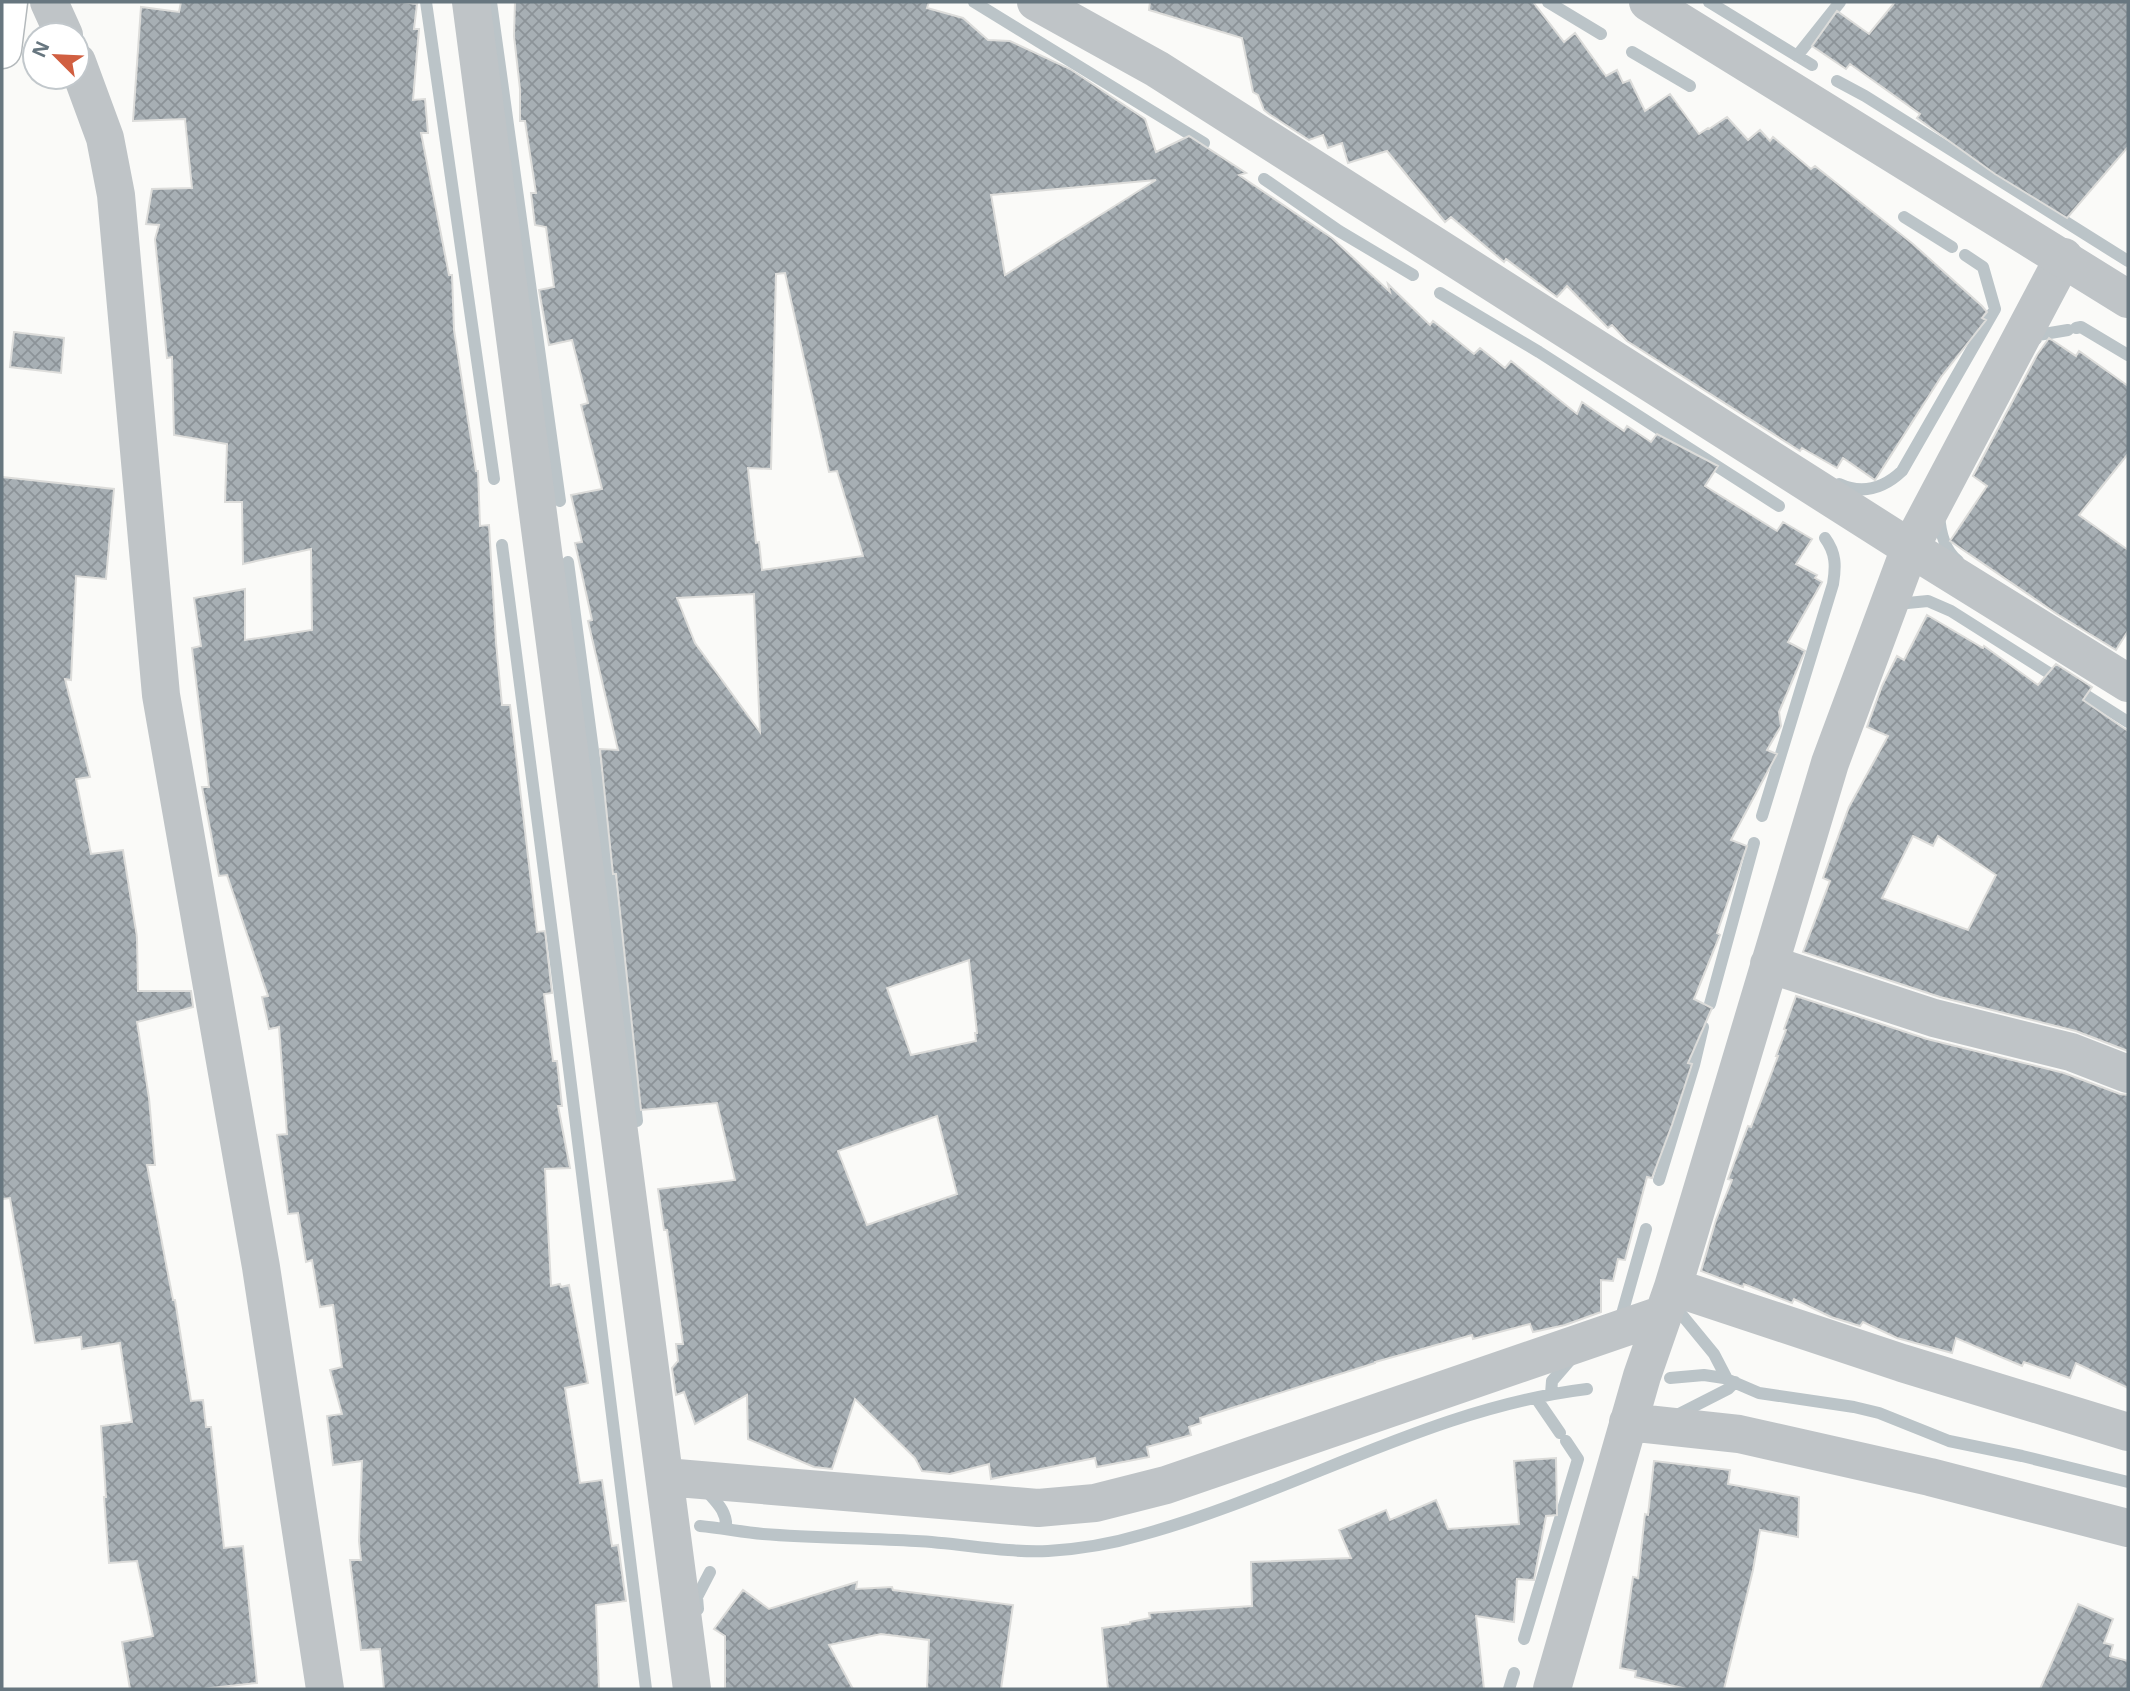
<svg xmlns="http://www.w3.org/2000/svg" width="2130" height="1691" viewBox="0 0 2130 1691" font-family="'Noto Sans',sans-serif">
<style>
.lines{fill:none;stroke-linecap:round;stroke-linejoin:round}
.stream{stroke:#bbc4c8;stroke-width:12}
.building{fill:url(#building-cross-hatch);stroke:#dcdcda;stroke-width:2;fill-rule:evenodd}
.primary-casing{stroke:#b3b8bb;stroke-width:41}
.minor{stroke:#bfc4c7;stroke-width:38}
.tertiary{stroke:#bfc4c7;stroke-width:38}
.primary{stroke:#fff;stroke-width:38}
</style>
<defs>
<pattern id="building-cross-hatch" width="8" height="8" patternUnits="userSpaceOnUse" patternTransform="scale(1.75)"><rect width="8" height="8" fill="#a7afb4"/><path d="M0 0l8 8M0 8l8-8" fill="none" stroke="#8c9398"/></pattern>
</defs>
<rect width="100%" height="100%" fill="#fafaf8"/>
<g class="lines">
<path class="stream" d="M426,2L494,479
M491,2L560,501
M974,2L1204,143
M1548,2L1601,34
M1709,2L1812,65
M1632,52L1690,86
M1797,56L1840,2
M1837,81L1865,96L2128,261
M1264,179L1339,231L1413,275
M1904,217L1952,247
M1440,293L1539,352L1779,506
M2076,328L2081,327L2128,355
M2036,339L2038,335L2068,330
M1839,484C1863,495 1884,488 1902,471L1995,309L1983,267L1965,255
M1939,514C1940,531 1944,550 1958,561
M502,545L556,964L646,1689
M568,562L609,871L637,1121
M1897,604L1928,601L1951,611L2049,673
M2087,696L2128,722
M1762,816L1833,584C1836,566 1836,553 1825,538
M1710,1004L1754,843
M1659,1180L1694,1065L1703,1027
M1678,1302L1677,1309L1714,1354L1727,1379
M1615,1321L1622,1314L1646,1229
M1670,1378L1704,1375L1724,1378L1759,1393L1854,1407L1879,1413L1949,1441L2022,1456L2128,1482
M1551,1394L1552,1381L1571,1359
M1536,1398L1560,1433
M1673,1417L1728,1389L1735,1382
M704,1488C715,1501 728,1511 726,1529
M700,1526C721,1528 742,1532 763,1534C814,1538 865,1538 916,1541C960,1543 1004,1553 1048,1551C1080,1549 1111,1544 1141,1535C1292,1494 1430,1408 1587,1389
M698,1609L697,1597L710,1572
M1524,1639L1578,1459L1566,1441
M1509,1689L1514,1673"/>
</g>
<path class="building" d="M181,2H400L417,4L414,29H419L413,100L425,99L428,133H421L449,275H452L454,330L476,471H478L480,526L489,525L496,643L502,705H510L537,932L545,931L552,993L544,994L553,1061H557L562,1106H558L570,1168L545,1169L551,1286L560,1284L561,1287L569,1285L588,1383L565,1388L580,1483L602,1480L612,1546L618,1545L626,1601L596,1605L599,1689H384L380,1649L361,1650L350,1560H361L359,1541L362,1461L333,1465L327,1416L342,1414L330,1370L342,1367L333,1305L320,1307L312,1260L306,1262L298,1213L288,1214L277,1135L287,1134L279,1027L269,1029L262,997L268,996L227,875L219,876L202,787H209L192,648L201,646L194,598L245,589V640L312,630L311,549L243,564L242,502H225L227,444L174,435L172,357L167,358L155,239L159,225L146,224L152,189L192,188L185,119L133,121L141,7L179,12Z
M515,2H929L927,8L963,18L988,40L1010,41L1070,69L1145,119L1156,152L1189,136L1246,173L1239,175L1332,238L1390,292L1388,284L1430,325L1433,321L1474,354L1480,348L1505,368L1511,361L1577,414L1582,402L1624,431L1627,426L1651,442L1657,434L1718,466L1705,486L1777,531L1783,522L1812,539L1796,564L1817,575L1815,578L1822,582L1788,642L1805,651L1779,712L1781,726L1767,750L1777,754L1731,840L1747,846L1717,933L1720,935L1694,999L1712,1008L1688,1063L1692,1064L1672,1125L1652,1178L1647,1177L1625,1260L1618,1259L1613,1281L1601,1280V1312L1565,1325L1533,1332L1530,1324L1473,1339L1472,1335L1375,1362V1363L1200,1418L1201,1423L1189,1427L1191,1435L1147,1447L1149,1457L1097,1467L1095,1458L991,1479L989,1464L950,1474L922,1471L915,1458L855,1399L832,1469L814,1467L748,1439L747,1395L695,1424L684,1392L676,1395L672,1368L678,1361L676,1344H683L667,1230H664L658,1189L735,1180L717,1103L641,1110L616,874H613L600,749L618,750L588,621L592,620L575,543L582,542L571,495L602,489L581,405L588,403L572,340L549,345L539,290L554,287L546,227L535,225L531,193H536L525,121H520V89L514,36ZM1156,180L1005,275L991,195ZM785,273L829,472L837,471L863,556L762,570L759,542L756,543L748,468L771,469L776,274ZM754,594L760,732L695,643L677,598ZM969,960L977,1033H975L976,1041L911,1055L887,988ZM937,1116L957,1194L867,1225L838,1151Z
M1150,2H1533L1564,42L1575,33L1606,76L1617,70L1623,83L1630,80L1645,111L1670,94L1699,134L1708,128L1709,129L1727,117L1748,140L1760,130L1770,141L1773,137L1811,169L1815,166L1913,244L1982,306L1987,312L1982,318L1986,320L1941,377L1875,480L1843,458L1837,468L1802,448L1800,451L1627,341L1612,325L1608,328L1567,286L1557,297L1506,259L1504,262L1451,217L1445,222L1387,151L1348,163L1342,143L1328,148L1323,135L1309,140L1269,114L1264,110L1258,95L1253,92L1242,38L1149,10Z
M1895,2H2128V147L2067,218L1995,174L1917,118L1920,114L1850,64L1846,69L1812,46L1837,11L1869,34Z
M14,332L64,338L61,373L10,367Z
M2049,338L2076,356L2079,351L2128,386V454L2079,515L2128,550V631L2116,650L2057,614L1950,541L1987,486L1973,476L2037,355Z
M2,477L114,489L106,579L76,576L71,680L65,679L90,777L76,779L91,854L123,850L137,937L138,991H191L193,1007L137,1022L149,1098L155,1165H147L173,1300H175L191,1401L203,1400L206,1427H211L224,1548L243,1546L257,1683L202,1689H130L122,1642L153,1636L137,1561L109,1563L104,1497H106L101,1426L132,1422L120,1343L82,1349L81,1337L35,1343L10,1198L2,1199Z
M1927,615L1983,648L1984,646L2038,685L2056,664L2092,687L2083,700L2128,731V1051L2076,1031L1940,997L1803,952L1830,881L1823,878L1849,807L1888,736L1867,727L1882,686L1897,656L1904,660ZM1913,836L1933,846L1938,836L1996,875L1968,930L1882,898Z
M1796,996L1927,1039L2064,1073L2120,1094L2128,1095V1388L2076,1363L2070,1378L2024,1362L2022,1366L1956,1338L1952,1353L1897,1338L1863,1322L1860,1326L1831,1317L1794,1299L1792,1303L1744,1284L1743,1287L1701,1271L1716,1220L1732,1180L1728,1179L1748,1126L1751,1127L1778,1056H1776L1786,1030L1784,1029Z
M1556,1458L1557,1515L1546,1516L1534,1580L1517,1579L1514,1622L1476,1616L1484,1689H1108L1102,1628L1130,1624V1622L1150,1618L1149,1613L1252,1606L1251,1562L1351,1558L1339,1530L1386,1510L1390,1520L1436,1500L1448,1529L1519,1524L1514,1461Z
M1654,1461L1730,1470L1728,1484L1799,1497L1798,1537L1760,1530L1753,1570L1724,1689H1687L1635,1677L1636,1671L1620,1668L1633,1577L1638,1578L1645,1514L1648,1515Z
M857,1582L856,1589L892,1587L893,1590L1013,1605L1001,1689H927L929,1640L881,1634L829,1645L853,1689H725V1636L714,1629L743,1590L769,1609Z
M2078,1604L2113,1619L2104,1643L2113,1645L2110,1656L2128,1661V1689H2040Z"/>
<g class="lines">
<defs>
<path id="primary" d="M2,49L8,2"/>
</defs>
<use href="#primary" class="primary-casing"/>
<path class="minor" d="M49,2L64,35
M471,2L692,1689
M1036,2L1157,69L1910,548L2128,683
M77,62L105,138L116,195L161,695L261,1267L325,1689
M1769,964L1934,1018L2071,1052L2128,1074
M1673,1287L1902,1363L2128,1432
M1628,1422L1739,1434L1930,1477L2128,1528
M665,1477L1038,1508L1095,1503L1166,1485L1664,1314
M1552,1689L1642,1376L1673,1287L1830,763L1910,548L2064,257"/>
<path class="tertiary" d="M1648,2L2128,299"/>
<use href="#primary" class="primary"/>
</g>
<rect width="2130" height="1691" fill="none" stroke="#67767f" stroke-width="7"/>
<g transform="translate(56 56) rotate(294)"><circle r="33" fill="#ffffff" stroke="#c2c8cc" stroke-width="2"/>
<path d="M0-5L12 26L0 18L-12 26Z" fill="#d15f41"/>
<text y="-10" font-size="19" font-weight="bold" text-anchor="middle" fill="#67767f">N</text>
</g>
</svg>
